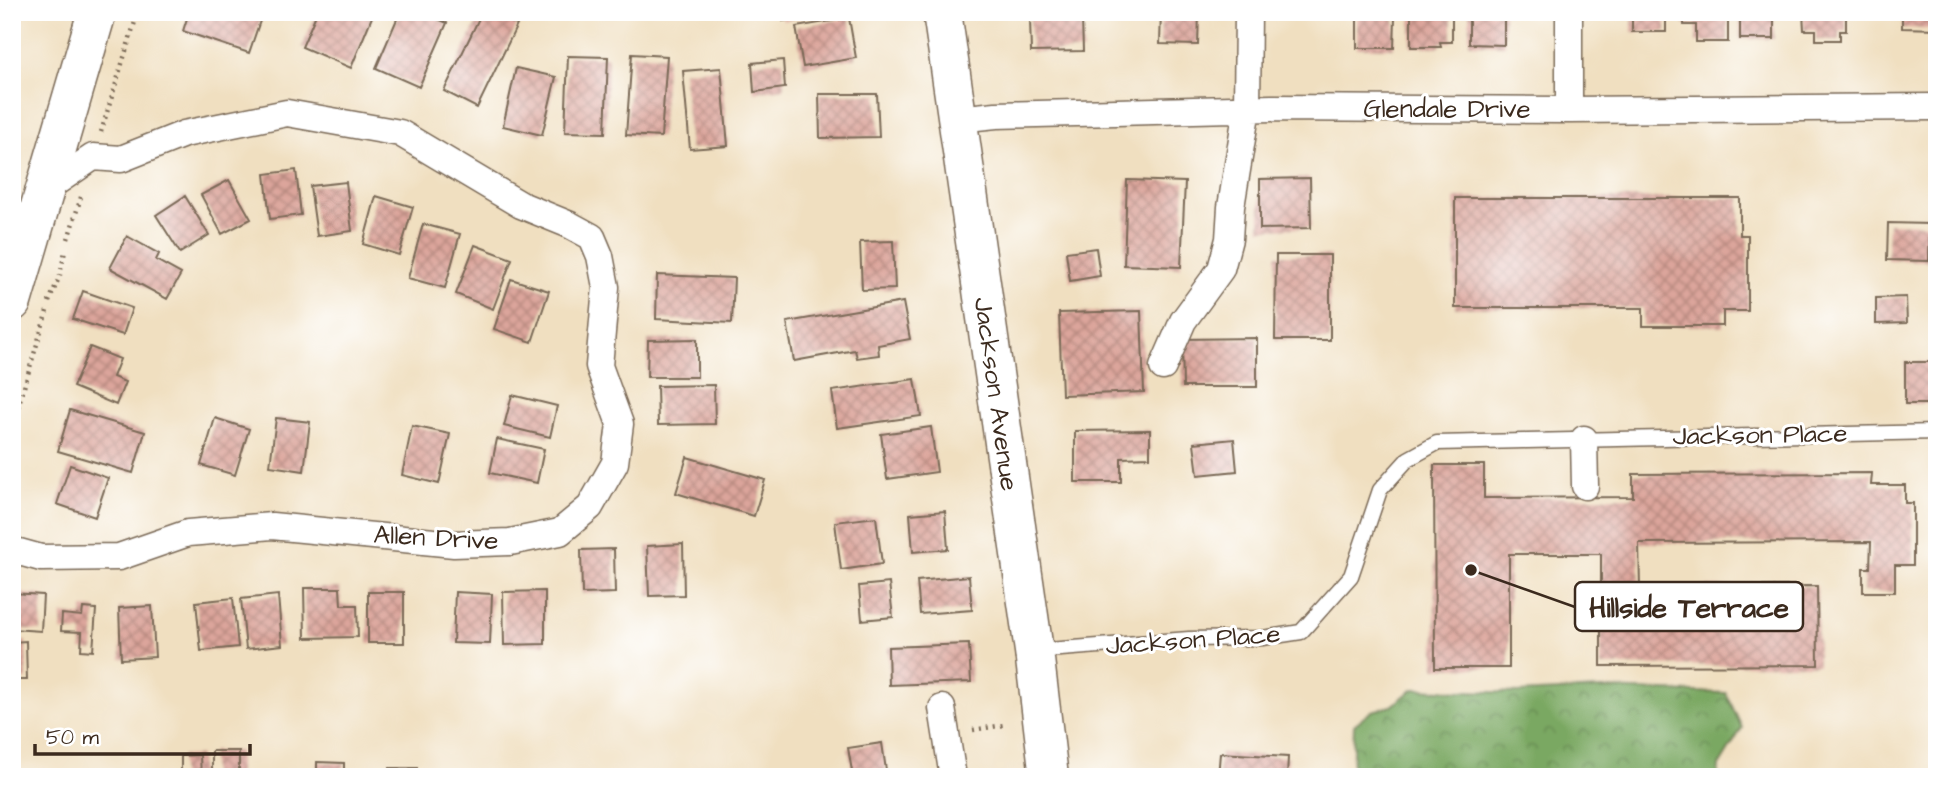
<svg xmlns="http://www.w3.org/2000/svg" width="1949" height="789" viewBox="0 0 1949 789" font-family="'Architects Daughter',sans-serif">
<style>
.forest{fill:url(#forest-crowns);stroke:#5a6940;stroke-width:2}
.building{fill:url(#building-cross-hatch)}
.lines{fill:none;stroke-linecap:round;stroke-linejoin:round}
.lane-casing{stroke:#7a6957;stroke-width:17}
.street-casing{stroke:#7a6957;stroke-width:29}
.secondary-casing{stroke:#7a6957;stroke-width:41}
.primary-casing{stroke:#7a6957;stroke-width:41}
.path{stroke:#7a6957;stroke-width:4.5;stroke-dasharray:2 5;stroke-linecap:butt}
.lane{stroke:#fff;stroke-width:14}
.street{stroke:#fff;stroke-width:26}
.secondary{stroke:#fff;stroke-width:38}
.primary{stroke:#fff;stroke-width:38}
.labels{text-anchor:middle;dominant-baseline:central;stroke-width:6;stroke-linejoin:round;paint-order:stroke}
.street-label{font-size:26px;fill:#3b2a1e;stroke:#fff}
.leader{fill:none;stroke:#3b2a1e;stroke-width:2.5}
.callout-dot{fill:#3b2a1e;stroke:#fff;stroke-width:2.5}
.callout{fill:#fff;stroke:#3b2a1e;stroke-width:2.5}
.callout-label{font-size:28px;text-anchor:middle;font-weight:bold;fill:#3b2a1e}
</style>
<defs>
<pattern id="forest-crowns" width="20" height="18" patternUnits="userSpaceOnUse" patternTransform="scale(1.75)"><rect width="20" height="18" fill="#7aa862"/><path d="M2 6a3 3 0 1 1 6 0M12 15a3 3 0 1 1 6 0" fill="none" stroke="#658950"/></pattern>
<pattern id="building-cross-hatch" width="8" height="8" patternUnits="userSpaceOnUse" patternTransform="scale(1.75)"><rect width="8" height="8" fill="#dca59b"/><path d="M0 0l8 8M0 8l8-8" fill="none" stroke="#b4877e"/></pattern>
</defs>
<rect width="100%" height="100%" fill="#fff"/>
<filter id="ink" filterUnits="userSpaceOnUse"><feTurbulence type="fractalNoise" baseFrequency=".0143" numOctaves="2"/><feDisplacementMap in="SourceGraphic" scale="14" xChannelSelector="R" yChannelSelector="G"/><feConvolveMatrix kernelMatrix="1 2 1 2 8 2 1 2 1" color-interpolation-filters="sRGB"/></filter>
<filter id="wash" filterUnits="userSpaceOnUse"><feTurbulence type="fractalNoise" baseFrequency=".00686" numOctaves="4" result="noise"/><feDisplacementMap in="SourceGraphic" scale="28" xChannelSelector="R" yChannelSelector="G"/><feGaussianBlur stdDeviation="1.57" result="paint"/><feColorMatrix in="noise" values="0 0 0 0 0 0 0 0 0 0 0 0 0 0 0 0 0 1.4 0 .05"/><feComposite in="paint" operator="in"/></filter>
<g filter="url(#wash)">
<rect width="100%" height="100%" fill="#f0dfc0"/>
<path class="forest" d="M1413,689L1516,693L1602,689L1726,693L1742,728L1719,766L1718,777H1352L1354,725L1372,711L1392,706Z"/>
<g id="blocks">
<path class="building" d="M189,12H263L249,53L183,31Z
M317,12H374L351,68L302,47Z
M400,12H423L447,23L419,87L376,68Z
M482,12H492L517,25L477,108L444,91Z
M781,12H821V14L783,21Z
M1161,12H1199L1198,45L1160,44Z
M1367,12H1392V18H1395L1394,48H1357V17H1367Z
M1411,12H1452V42H1440L1441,47H1411Z
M1469,12H1504V45L1469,44Z
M1627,12H1666V32H1632V15H1627Z
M1684,12H1728V42H1696V25H1684Z
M1740,12H1774V39H1740Z
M1803,12H1846V31H1840V40H1816V30H1804Z
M1902,12H1937V29L1902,28Z
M849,18L856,58L803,67L796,27Z
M1082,18L1083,51L1031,52L1030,19Z
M632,54L667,56L661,137L626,135Z
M568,56L608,57L605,133L565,132Z
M783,60L785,88L754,92L752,63Z
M516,68L556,77L542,135L503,126Z
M721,68L728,146L690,149L683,71Z
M819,94H877L879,137L820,138Z
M296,170L301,215L270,219L265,174Z
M1310,178L1311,228L1260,229V179Z
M229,180L251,219L222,234L201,195Z
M1127,180L1185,182L1181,267L1124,265Z
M346,182L352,231L317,236L310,186Z
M185,196L209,235L180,253L156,215Z
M376,196L413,207L399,255L363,244Z
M1455,198H1740V235H1748V311H1723V326H1643V308H1455Z
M1888,223L1930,224L1929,261L1887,260Z
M423,224L460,234L445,288L408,278Z
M127,236L159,254L156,260L181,274L167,299L110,268Z
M893,241L895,289L862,290L860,242Z
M475,245L512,259L493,309L456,294Z
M1096,248L1100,276L1070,281L1066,252Z
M1276,255H1330V340H1275Z
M657,275L734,278L732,323L656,319Z
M511,279L549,291L532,342L494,329Z
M83,291L132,308L123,335L73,319Z
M1906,297L1907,323L1876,324V298Z
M903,302L910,339L878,345L879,355L857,358L855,350L794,361L787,322Z
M1141,311L1144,392L1062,395L1059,313Z
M1257,338V387H1183L1182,339Z
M697,339V377H647L648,340Z
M90,347L120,359L113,377L125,382L116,405L73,387Z
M1905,362H1937V404H1905Z
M915,379L921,416L837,428L832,391Z
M714,385L715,424L658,425L657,386Z
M512,395L557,406L550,437L504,426Z
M70,410L145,432L133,473L58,451Z
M215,418L249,429L235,475L201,465Z
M276,418L310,422L304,471L270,466Z
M412,426L450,434L439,484L402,475Z
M931,427L937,472L887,479L881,434Z
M1150,430V457L1121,458V482H1075V431Z
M497,439L544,449L537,483L490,473Z
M1234,439L1237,471L1198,475L1194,443Z
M687,457L765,480L754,516L676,493Z
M70,465L108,478L95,517L57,504Z
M1434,465H1484V498L1633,497V474L1872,473L1871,485H1905V503H1913V565H1895V592H1863V568H1870L1871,542L1639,543L1640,587L1817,586L1818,665L1601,666V554H1509V668H1435Z
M945,511L948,549L913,552L910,514Z
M876,517L882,564L841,570L835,522Z
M683,544L684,595L649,596L647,546Z
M614,549L615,593L582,594L581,550Z
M969,576L972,610L920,614L917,581Z
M889,583L893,617L862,620L859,586Z
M304,588H340L341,605H357L358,637L305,638Z
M545,591V644L504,645L503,592Z
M368,592H404V643H368Z
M455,592L492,594L490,644L453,643Z
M12,593L43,595L41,631L12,629Z
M278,595L282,645L246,649L241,599Z
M233,598L238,647L201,651L196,602Z
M152,606L155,657L121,659L119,608Z
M83,608L96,609L93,651L81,650L82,632L61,631L62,614L82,616Z
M26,641L27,680H12V642Z
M969,644L971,682L889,685L888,647Z
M882,743L887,777H853L848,748Z
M212,751H239V777H212Z
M1220,753L1288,757L1287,777H1218Z
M200,755L201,777H181V756Z
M317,762L344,763V777H317Z
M390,768H417V777H390Z"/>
</g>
</g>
<g filter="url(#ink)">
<use href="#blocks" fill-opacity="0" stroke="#7a6957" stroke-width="2"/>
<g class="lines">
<defs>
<path id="lane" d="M1035,651L1189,639L1262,638L1301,632L1351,576L1380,490L1408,459L1437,443L1937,432"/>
<path id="street" d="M1569,12V110
M957,119L996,115L1272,108L1569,110L1937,107
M1163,367L1183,321L1221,269L1229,239L1231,207L1247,108L1248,12
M1584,439L1585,486
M12,550L41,558L119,557L188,533L272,526L454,544L510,542L560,532L590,507L615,463L620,424L599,366L606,287L600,256L592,237L570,225L521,205L400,133L287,113L184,134L121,159L93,157L46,189
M942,708L953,777"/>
<path id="secondary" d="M12,302L97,12"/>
<path id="primary" d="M942,12L1034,651L1049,777"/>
</defs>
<use href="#lane" class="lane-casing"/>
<use href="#street" class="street-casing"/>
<use href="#secondary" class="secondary-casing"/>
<use href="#primary" class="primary-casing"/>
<path class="path" d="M101,132L138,12
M68,239L81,197
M49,302L60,275L65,251
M12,427L47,311
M973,730L1004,725"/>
<use href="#lane" class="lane"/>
<use href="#street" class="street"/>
<use href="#secondary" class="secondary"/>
<use href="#primary" class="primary"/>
</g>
</g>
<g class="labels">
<g class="street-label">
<text x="1447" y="109">Glendale Drive</text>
<text transform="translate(996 394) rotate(82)">Jackson Avenue</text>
<text transform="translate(1760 435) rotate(-1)">Jackson Place</text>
<text transform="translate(436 538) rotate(3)">Allen Drive</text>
<text transform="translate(1193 640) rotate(-4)">Jackson Place</text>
</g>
</g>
<path class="leader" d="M1471 570L1575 607"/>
<circle class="callout-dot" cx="1471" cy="570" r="7"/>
<rect class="callout" x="1575" y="582" width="228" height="49" rx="7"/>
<g class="callout-label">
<text x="1689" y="617">Hillside Terrace</text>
</g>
<rect width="1949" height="789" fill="none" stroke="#fff" stroke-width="42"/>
<path d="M35 744v10h215v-10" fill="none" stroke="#3b2a1e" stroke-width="3.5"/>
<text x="46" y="744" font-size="21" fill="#3b2a1e" stroke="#ffffff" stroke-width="5" paint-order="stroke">50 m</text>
</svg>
